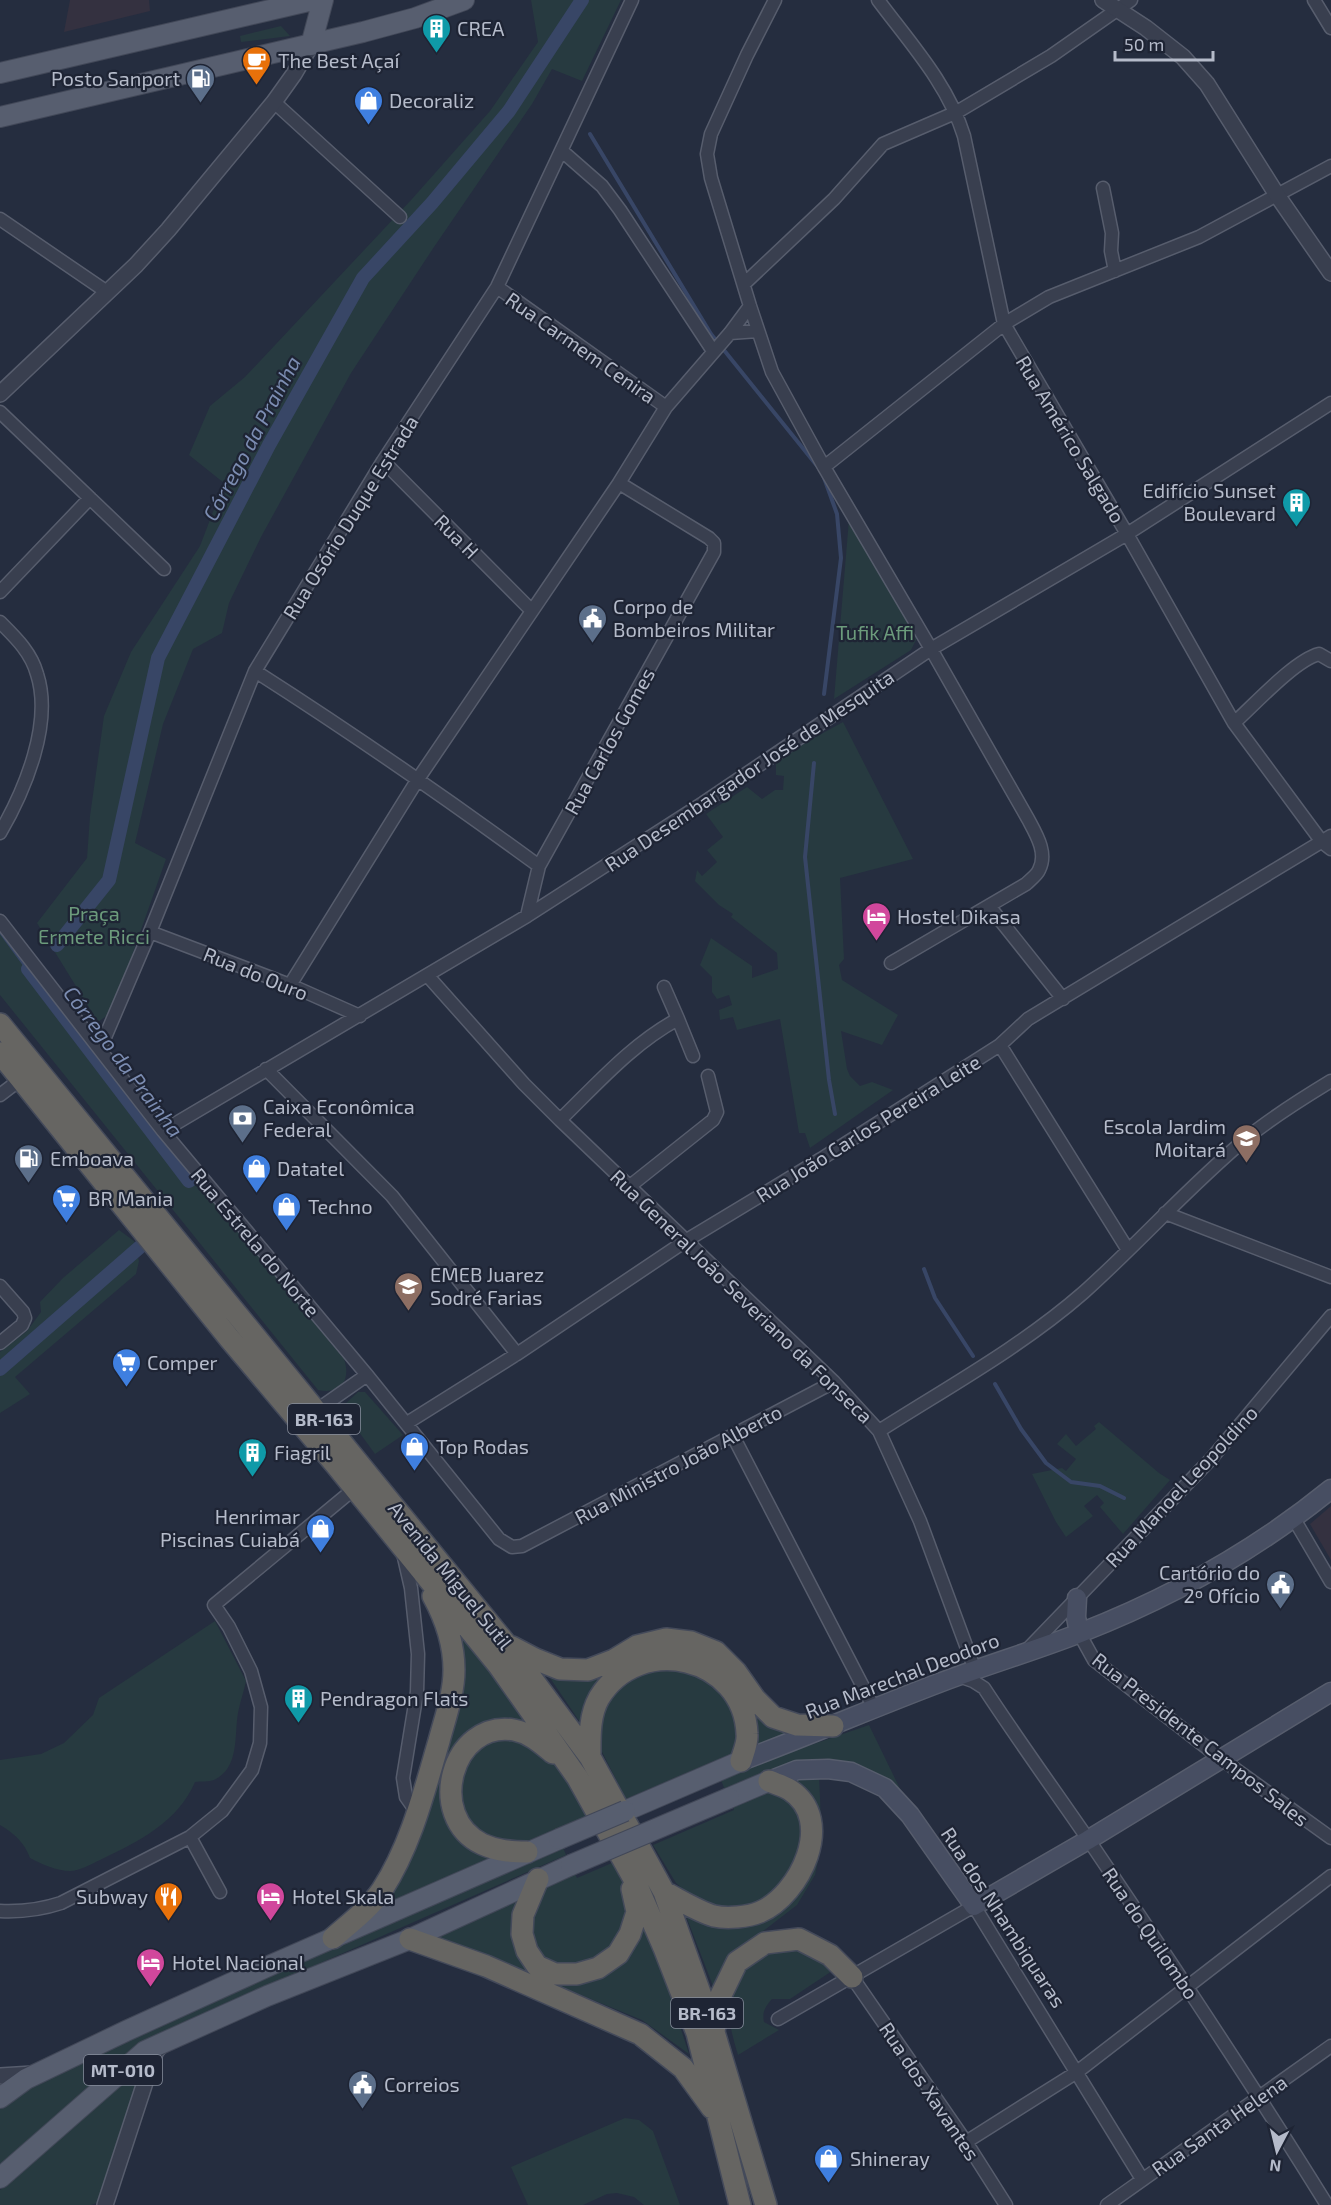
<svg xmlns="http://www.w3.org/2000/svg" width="1331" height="2205" viewBox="0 0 1331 2205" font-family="'Exo 2',sans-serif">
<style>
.medical{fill:#343140}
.green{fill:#273a40}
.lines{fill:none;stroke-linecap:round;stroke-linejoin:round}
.stream{stroke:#384666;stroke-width:4}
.canal{stroke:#384666;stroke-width:14}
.minor-casing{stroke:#575d6d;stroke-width:15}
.tertiary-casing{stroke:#575d6d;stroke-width:18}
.secondary-casing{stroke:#575d6d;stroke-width:21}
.primary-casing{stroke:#424858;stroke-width:22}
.trunk-casing{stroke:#444a5a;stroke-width:24}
.minor{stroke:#393f4f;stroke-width:12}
.tertiary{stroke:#393f4f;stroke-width:15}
.secondary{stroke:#474e62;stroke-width:18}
.primary{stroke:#575e6f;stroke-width:20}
.trunk{stroke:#666562;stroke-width:21}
.primary-bridge-casing{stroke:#424858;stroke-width:22;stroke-linecap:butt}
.primary-bridge{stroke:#575e6f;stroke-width:20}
.labels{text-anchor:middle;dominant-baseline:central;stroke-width:4.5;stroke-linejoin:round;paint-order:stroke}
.shield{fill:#1e2434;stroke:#888e9d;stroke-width:1.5}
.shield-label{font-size:18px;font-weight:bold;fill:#b5bbca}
.poi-label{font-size:20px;fill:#b5bbca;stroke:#1e2434;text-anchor:start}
.street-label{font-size:20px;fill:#b5bbca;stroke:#1e2434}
.park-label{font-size:20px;fill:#6c9b7c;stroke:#1e2434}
.water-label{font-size:21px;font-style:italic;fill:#7c8db2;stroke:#1e2434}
</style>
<rect width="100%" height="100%" fill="#252d3f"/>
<path class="medical" d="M70,0H149L150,11L64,32Z
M1331,1506V1560L1310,1524Z"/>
<path class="green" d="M531,0H621L582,81L552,69L532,104L434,247L351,373L261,537L229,603L222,633L193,649L163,724L135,843L166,859L112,1012L98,1022L37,923L87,858L90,816L104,716L131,652L200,546L224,483L189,455L210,406L245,377L412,199L490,111L538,42Z
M281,26L290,36L241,42L240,36Z
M849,519L917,638L911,650L834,699Z
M843,722L913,859L840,878L844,959L839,965L842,980L898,1015L882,1045L841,1031L847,1069L850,1076L860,1086L872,1082L893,1090L810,1148L805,1133H799L780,1019L737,1030L733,1017L720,1020L719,1010L732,1005L729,995L717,999L712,992V977L700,965L711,938L752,966V978L778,969L777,953L731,917L733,914L719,905L695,881L697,870L702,876L717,862L707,850L723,837L706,814L747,787L762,799L775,790H783L784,776L776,775V759Z
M0,929L145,1119L344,1359C351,1379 342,1395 318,1390L0,995Z
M119,1230L134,1241L139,1261L136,1274L15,1377L30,1394L0,1413V1352L27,1331L41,1312L40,1302L63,1278Z
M358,1392H365L403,1435L375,1454L343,1410L344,1405Z
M1099,1422L1159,1473L1170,1480L1123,1534L1100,1507L1104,1503L1097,1495L1084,1506L1093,1516L1066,1537L1056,1522L1032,1474L1062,1468L1066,1471L1076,1459L1057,1444L1066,1434L1076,1446L1096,1429L1094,1426Z
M215,1621L246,1681C244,1691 240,1702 238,1713C234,1735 240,1768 214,1780C209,1782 201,1781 195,1782C178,1822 138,1842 100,1860C91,1864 80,1871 70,1871C57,1871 41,1864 30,1858C24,1842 15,1834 0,1825V1760L41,1754L64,1743L93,1715L99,1698Z
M460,1634L497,1678L531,1727L487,1724L464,1735L449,1756L443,1781L497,1861L372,1912L462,1667Z
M663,1644L694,1647L720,1662L742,1685L756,1708L776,1725L805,1730L753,1749C758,1676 689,1626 623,1666C611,1674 598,1685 591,1698C587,1706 585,1717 582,1725L548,1675L568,1679L588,1677L605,1672L632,1654Z
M686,1664L724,1691L740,1730L735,1751L714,1765L712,1762L626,1799L598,1744L597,1721L607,1698L642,1669Z
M869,1725L903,1795C838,1737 795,1759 725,1790L721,1780L773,1758Z
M496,1736L517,1737L554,1759L587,1816L556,1830L557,1834L509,1847L469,1825L458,1804L462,1761Z
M819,1775L822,1843L815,1875L797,1905L744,1946L717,1987L713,1986L686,1916L739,1923L761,1917L815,1845L788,1781Z
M772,1791L785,1796L801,1818V1851L776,1892L756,1905L737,1909L714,1908L693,1898L676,1883L653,1845L734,1810L732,1804L759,1792Z
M562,1845L566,1855L159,2034L0,2170V2109L15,2097L50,2074Z
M612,1863L625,1887L630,1910L612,1948L594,1961L556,1966L542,1961L534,1948L531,1916L547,1885L574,1872L577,1878Z
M521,1897L519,1949L567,1980L643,1925L668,1989L689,2054L642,2020L436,1936Z
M800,1944L835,1969L790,1999H772C765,2007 762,2012 764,2022L779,2030L738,2055C728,2022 720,1990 748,1962C751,1960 754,1955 758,1953C770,1947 787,1947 800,1944Z
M149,2059L104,2194L97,2203L91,2205H0V2190Z
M625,2118L639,2120L653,2131L680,2205H644L634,2197L617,2193L607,2194L583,2205H528L511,2167Z"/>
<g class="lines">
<path class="stream" d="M590,134L711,334L822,472L837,514L841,558L824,694
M814,763L805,857L829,1080L835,1114
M0,931L28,969
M924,1269L935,1298L973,1356
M995,1384L1021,1429L1046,1463L1071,1482L1100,1486L1124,1498"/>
<path class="canal" d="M57,945L109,880L158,658L269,445L363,278L432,203L509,111L582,0
M32,967L28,969L189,1181
M0,1369L141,1246"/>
<defs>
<path id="minor" d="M775,0L747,55L711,134L707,154L711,178L750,306L772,372L824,467L931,649L1028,819C1036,834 1048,853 1039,870C1037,875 1030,880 1026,884L891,963
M878,0C910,43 948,84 964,136L1004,324L1127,534L1234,723L1322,842L1331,849
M1314,0L1331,28
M274,102L400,217
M562,151L602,186L620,210L713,351
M1103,188L1112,233L1111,251L1115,271
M0,219L107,292
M744,284L834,199L883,144L957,112L1051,56L1131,0
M497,287L666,407
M730,333L758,331
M0,412L164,569
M383,461L531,610
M824,467L1004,324L1049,297L1199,237L1331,166
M0,592L90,498
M0,622C15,637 31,652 37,674C53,723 25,790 0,833
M255,671C352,733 446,798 539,866
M1234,723C1254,705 1295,660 1319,654L1331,661
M989,906L1063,999
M527,916L539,866L714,552V543L709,538L619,483
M0,921L163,1131L367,1375L499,1539L512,1547L522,1546L834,1382
M150,932L290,985L360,1016
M427,975L524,1084L560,1120L834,1382L879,1431L920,1521L975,1670
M290,985L418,779L619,483L666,407L730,333L750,306
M664,987L678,1019
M1000,1045L1128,1250
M100,1049L150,932L255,671L383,461L497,287L632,0
M266,1069L392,1196L517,1354
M0,1095L21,1079
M560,1120C598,1083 632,1044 678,1019L693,1056
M163,1131L527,916L703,803L931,649L1127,534L1331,403
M630,1186L713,1120L717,1112L708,1076
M1165,1213L1331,1277
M0,1286L23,1312L25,1318L22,1325L0,1343
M317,1410L367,1375
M407,1423L517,1354L687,1240L821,1159L1000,1045L1028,1019L1331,836
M879,1431C948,1387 1021,1347 1083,1293C1139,1243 1190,1185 1248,1137C1274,1116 1303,1098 1331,1081
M733,1436L874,1708
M1294,1519L1331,1582
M403,1553L411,1588L418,1654L417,1692L403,1778L406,1797L418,1814
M1079,1633L1094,1660L1220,1758L1331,1838
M1027,1650L1211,1459L1331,1316
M959,1676L973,1681L984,1688C1018,1740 1055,1791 1090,1842C1171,1962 1251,2082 1327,2205
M190,1837L220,1892
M0,1911C22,1912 40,1910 61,1903L190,1837L222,1811L252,1770L260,1743L261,1707L251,1671L229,1627L214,1605L354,1489
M852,1977L966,2142L1006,2205
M778,2019L974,1906L1142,2179
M966,2142L1077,2072L1331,1876
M1107,2205L1331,2046"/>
<path id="tertiary" d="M1103,0L1146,28L1183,57L1207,84L1277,195L1331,273
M0,394L136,265L168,230L274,102L294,74L311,45
M0,2076L33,2074
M105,2205L152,2061L156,2051L164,2042"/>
<path id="secondary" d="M1077,1598L1076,1617L1079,1633
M741,1761C808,1736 873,1708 939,1683C986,1665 1034,1651 1080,1633C1170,1598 1256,1550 1331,1489
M769,1781L797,1770L828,1769L851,1772L885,1788L910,1815L974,1906L1088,1840L1331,1692"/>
<path id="primary" d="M311,45L323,0
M0,73L313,0
M0,117L363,32L415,18L464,0
M729,1798L769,1781
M625,1811L741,1761
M0,2098L26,2079L126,2031L271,1965L559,1839
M0,2178L145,2051L267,1996L410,1939L571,1865"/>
<path id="trunk" d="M0,1024L506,1644L590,1757L664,1892L714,2032L766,2205
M0,1053L229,1338L336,1465L499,1666L577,1777L635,1881L664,1948L697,2033L740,2205
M512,1647L535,1659L560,1669L588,1670L614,1660L637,1646L666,1639L691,1642L716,1652L736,1672L755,1699L773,1717L797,1725L833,1726
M590,1757C590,1737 589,1716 599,1698C639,1632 744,1656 747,1734C748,1743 743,1753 741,1761
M527,1852C511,1852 497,1851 482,1844C426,1817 451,1720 514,1730C530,1733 541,1743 553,1753
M538,1879L523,1915L522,1934L527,1951L537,1966L555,1974H577L598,1968L618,1954L630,1934L637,1912L632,1889
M664,1892C678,1899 699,1912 714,1916C727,1919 748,1917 760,1912C800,1895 836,1820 790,1790C784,1786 776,1784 769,1781
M333,1938C350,1923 369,1909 382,1890C411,1845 424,1792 439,1741C445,1718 454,1694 454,1670C454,1645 445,1618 433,1596
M410,1939L486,1966L640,2034L683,2068L712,2108
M714,2031L721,1995L737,1962L765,1943L799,1939L830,1955L852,1977"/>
</defs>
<use href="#minor" class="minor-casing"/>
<use href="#tertiary" class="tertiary-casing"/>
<use href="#secondary" class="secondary-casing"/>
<use href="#primary" class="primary-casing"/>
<use href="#trunk" class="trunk-casing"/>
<use href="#minor" class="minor"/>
<use href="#tertiary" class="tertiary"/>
<use href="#secondary" class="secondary"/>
<use href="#primary" class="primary"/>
<use href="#trunk" class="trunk"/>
<defs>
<path id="primary-bridge" d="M559,1839L625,1811
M571,1865L729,1798"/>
</defs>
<use href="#primary-bridge" class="primary-bridge-casing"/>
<use href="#primary-bridge" class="primary-bridge"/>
</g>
<defs>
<symbol id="building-pin" viewBox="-11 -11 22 30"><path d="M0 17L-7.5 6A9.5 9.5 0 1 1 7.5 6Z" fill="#0f9aa8" stroke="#1e2434"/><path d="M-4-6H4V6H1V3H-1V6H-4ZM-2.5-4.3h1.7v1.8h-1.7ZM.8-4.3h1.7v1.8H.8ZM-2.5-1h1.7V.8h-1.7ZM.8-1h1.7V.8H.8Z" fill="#fff"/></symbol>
<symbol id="cafe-pin" viewBox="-11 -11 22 30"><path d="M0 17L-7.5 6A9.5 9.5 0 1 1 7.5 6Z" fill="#e8710a" stroke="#1e2434"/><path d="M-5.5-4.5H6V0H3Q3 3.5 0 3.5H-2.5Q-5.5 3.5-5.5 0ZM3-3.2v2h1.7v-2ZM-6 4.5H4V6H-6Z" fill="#fff"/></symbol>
<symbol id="fuel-pin" viewBox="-11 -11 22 30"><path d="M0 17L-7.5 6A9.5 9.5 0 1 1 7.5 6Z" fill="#5c6f8a" stroke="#1e2434"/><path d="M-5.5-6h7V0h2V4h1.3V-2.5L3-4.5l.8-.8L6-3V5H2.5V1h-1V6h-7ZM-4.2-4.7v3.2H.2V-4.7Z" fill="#fff"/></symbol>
<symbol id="shop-pin" viewBox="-11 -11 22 30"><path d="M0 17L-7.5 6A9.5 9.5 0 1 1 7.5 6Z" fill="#3f7fe0" stroke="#1e2434"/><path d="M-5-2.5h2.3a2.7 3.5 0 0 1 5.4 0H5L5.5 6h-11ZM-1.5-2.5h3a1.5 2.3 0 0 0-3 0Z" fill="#fff"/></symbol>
<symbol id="civic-pin" viewBox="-11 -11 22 30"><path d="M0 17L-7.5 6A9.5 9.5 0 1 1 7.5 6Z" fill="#5c6f8a" stroke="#1e2434"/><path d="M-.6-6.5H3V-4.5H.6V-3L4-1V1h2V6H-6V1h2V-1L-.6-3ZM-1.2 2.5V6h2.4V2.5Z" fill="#fff"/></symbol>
<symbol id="hotel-pin" viewBox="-11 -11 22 30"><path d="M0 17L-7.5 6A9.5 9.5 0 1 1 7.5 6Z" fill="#d1479c" stroke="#1e2434"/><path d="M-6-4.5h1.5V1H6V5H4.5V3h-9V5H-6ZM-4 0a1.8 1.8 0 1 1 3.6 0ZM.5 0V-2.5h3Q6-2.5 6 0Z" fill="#fff"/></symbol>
<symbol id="bank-pin" viewBox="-11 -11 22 30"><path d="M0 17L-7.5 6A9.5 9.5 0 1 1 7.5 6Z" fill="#5c6f8a" stroke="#1e2434"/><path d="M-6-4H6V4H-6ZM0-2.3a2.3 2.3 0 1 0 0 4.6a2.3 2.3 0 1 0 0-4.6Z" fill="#fff"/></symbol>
<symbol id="school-pin" viewBox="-11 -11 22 30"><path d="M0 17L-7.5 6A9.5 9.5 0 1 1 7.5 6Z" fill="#8d6e63" stroke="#1e2434"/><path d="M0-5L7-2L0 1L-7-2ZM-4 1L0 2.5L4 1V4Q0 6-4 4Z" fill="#fff"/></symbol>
<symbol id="supermarket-pin" viewBox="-11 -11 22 30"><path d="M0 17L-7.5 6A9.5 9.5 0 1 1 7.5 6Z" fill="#3f7fe0" stroke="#1e2434"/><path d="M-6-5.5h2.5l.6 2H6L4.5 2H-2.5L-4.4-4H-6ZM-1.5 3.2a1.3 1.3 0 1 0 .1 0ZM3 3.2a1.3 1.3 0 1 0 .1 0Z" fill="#fff"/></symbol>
<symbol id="restaurant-pin" viewBox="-11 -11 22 30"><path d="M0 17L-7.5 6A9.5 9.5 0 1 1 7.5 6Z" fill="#e8710a" stroke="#1e2434"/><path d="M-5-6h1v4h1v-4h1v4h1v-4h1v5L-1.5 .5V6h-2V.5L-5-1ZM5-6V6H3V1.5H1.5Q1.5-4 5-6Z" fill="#fff"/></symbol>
</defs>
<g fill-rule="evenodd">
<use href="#building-pin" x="420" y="12" width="33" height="45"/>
<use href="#cafe-pin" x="240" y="44" width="33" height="45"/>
<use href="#fuel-pin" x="184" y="62" width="33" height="45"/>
<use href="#shop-pin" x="352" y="84" width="33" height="45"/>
<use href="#building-pin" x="1280" y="486" width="33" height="45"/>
<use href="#civic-pin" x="576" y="602" width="33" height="45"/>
<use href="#hotel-pin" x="860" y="900" width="33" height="45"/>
<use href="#bank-pin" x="226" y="1102" width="33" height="45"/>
<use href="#school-pin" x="1230" y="1122" width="33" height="45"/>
<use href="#fuel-pin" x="12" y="1142" width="33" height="45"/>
<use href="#shop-pin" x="240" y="1152" width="33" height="45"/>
<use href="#supermarket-pin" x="50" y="1182" width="33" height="45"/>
<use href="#shop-pin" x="270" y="1190" width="33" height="45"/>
<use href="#school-pin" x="392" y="1270" width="33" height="45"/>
<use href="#supermarket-pin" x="110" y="1346" width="33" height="45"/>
<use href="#shop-pin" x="398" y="1430" width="33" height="45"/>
<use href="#building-pin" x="236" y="1436" width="33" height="45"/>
<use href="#shop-pin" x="304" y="1512" width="33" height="45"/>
<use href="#civic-pin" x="1264" y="1568" width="33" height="45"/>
<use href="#building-pin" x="282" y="1682" width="33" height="45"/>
<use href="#restaurant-pin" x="152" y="1880" width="33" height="45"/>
<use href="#hotel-pin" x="254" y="1880" width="33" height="45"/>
<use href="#hotel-pin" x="134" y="1946" width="33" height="45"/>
<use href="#civic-pin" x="346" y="2068" width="33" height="45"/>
<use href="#shop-pin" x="812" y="2142" width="33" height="45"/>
</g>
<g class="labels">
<g class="shield">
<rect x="288" y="1404" width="72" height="30" rx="4.5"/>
<rect x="671" y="1998" width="72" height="30" rx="4.5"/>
<rect x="84" y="2055" width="78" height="30" rx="4.5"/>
</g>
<g class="shield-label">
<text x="324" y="1419">BR-163</text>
<text x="707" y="2013">BR-163</text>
<text x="123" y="2070">MT-010</text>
</g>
<g class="poi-label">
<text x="457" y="28">CREA</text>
<text x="278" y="60">The Best Açaí</text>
<text x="180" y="78" text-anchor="end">Posto Sanport</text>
<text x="389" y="100">Decoraliz</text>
<text x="1276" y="490" text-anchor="end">Edifício Sunset<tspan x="1276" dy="23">Boulevard</tspan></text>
<text x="613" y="606">Corpo de<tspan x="613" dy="23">Bombeiros Militar</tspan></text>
<text x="897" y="916">Hostel Dikasa</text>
<text x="263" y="1106">Caixa Econômica<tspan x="263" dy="23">Federal</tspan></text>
<text x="1226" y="1126" text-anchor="end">Escola Jardim<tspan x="1226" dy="23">Moitará</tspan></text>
<text x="50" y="1158">Emboava</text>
<text x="277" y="1168">Datatel</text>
<text x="88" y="1198">BR Mania</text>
<text x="308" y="1206">Techno</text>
<text x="430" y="1274">EMEB Juarez<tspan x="430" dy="23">Sodré Farias</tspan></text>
<text x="147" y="1362">Comper</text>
<text x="436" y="1446">Top Rodas</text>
<text x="274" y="1452">Fiagril</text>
<text x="300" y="1516" text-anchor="end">Henrimar<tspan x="300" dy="23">Piscinas Cuiabá</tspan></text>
<text x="1260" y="1572" text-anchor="end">Cartório do<tspan x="1260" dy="23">2º Ofício</tspan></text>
<text x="320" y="1698">Pendragon Flats</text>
<text x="148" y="1896" text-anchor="end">Subway</text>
<text x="292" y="1896">Hotel Skala</text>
<text x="172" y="1962">Hotel Nacional</text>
<text x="384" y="2084">Correios</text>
<text x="850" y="2158">Shineray</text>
</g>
<g class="street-label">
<text transform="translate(581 347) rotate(35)">Rua Carmem Cenira</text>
<text transform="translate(1071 439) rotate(59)">Rua Américo Salgado</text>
<text transform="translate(350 517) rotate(-58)">Rua Osório Duque Estrada</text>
<text transform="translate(457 536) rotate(45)">Rua H</text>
<text transform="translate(609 741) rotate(-61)">Rua Carlos Gomes</text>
<text transform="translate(749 770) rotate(-34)">Rua Desembargador José de Mesquita</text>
<text transform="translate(256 973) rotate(22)">Rua do Ouro</text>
<text transform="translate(868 1128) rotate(-32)">Rua João Carlos Pereira Leite</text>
<text transform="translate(256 1242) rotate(50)">Rua Estrela do Norte</text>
<text transform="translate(742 1296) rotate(44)">Rua General João Severiano da Fonseca</text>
<text transform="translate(678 1464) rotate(-28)">Rua Ministro João Alberto</text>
<text transform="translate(1181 1486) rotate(-47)">Rua Manoel Leopoldino</text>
<text transform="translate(451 1575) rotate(51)">Avenida Miguel Sutil</text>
<text transform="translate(902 1675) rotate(-21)">Rua Marechal Deodoro</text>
<text transform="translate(1201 1739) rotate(38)">Rua Presidente Campos Sales</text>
<text transform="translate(1004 1917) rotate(57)">Rua dos Nhambiquaras</text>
<text transform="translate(1151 1933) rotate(56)">Rua do Quilombo</text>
<text transform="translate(930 2091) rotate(56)">Rua dos Xavantes</text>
<text transform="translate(1219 2125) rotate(-35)">Rua Santa Helena</text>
</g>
<g class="park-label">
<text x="875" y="632">Tufik Affi</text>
<text x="94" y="913">Praça<tspan x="94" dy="23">Ermete Ricci</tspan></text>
</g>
<g class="water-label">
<text transform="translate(251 438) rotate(-62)">Córrego da Prainha</text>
<text transform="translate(124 1061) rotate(53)">Córrego da Prainha</text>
</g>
</g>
<g transform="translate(1277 2151) rotate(187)" stroke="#1e2434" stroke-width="4.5" paint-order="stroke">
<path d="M0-4.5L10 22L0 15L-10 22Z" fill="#b5bbca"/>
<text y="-9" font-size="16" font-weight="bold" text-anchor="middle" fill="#b5bbca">N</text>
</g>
<path d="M1115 51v9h98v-9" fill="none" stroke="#b5bbca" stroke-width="3"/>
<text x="1124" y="51" font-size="18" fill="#b5bbca" stroke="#1e2434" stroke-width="4.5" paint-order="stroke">50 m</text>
</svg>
